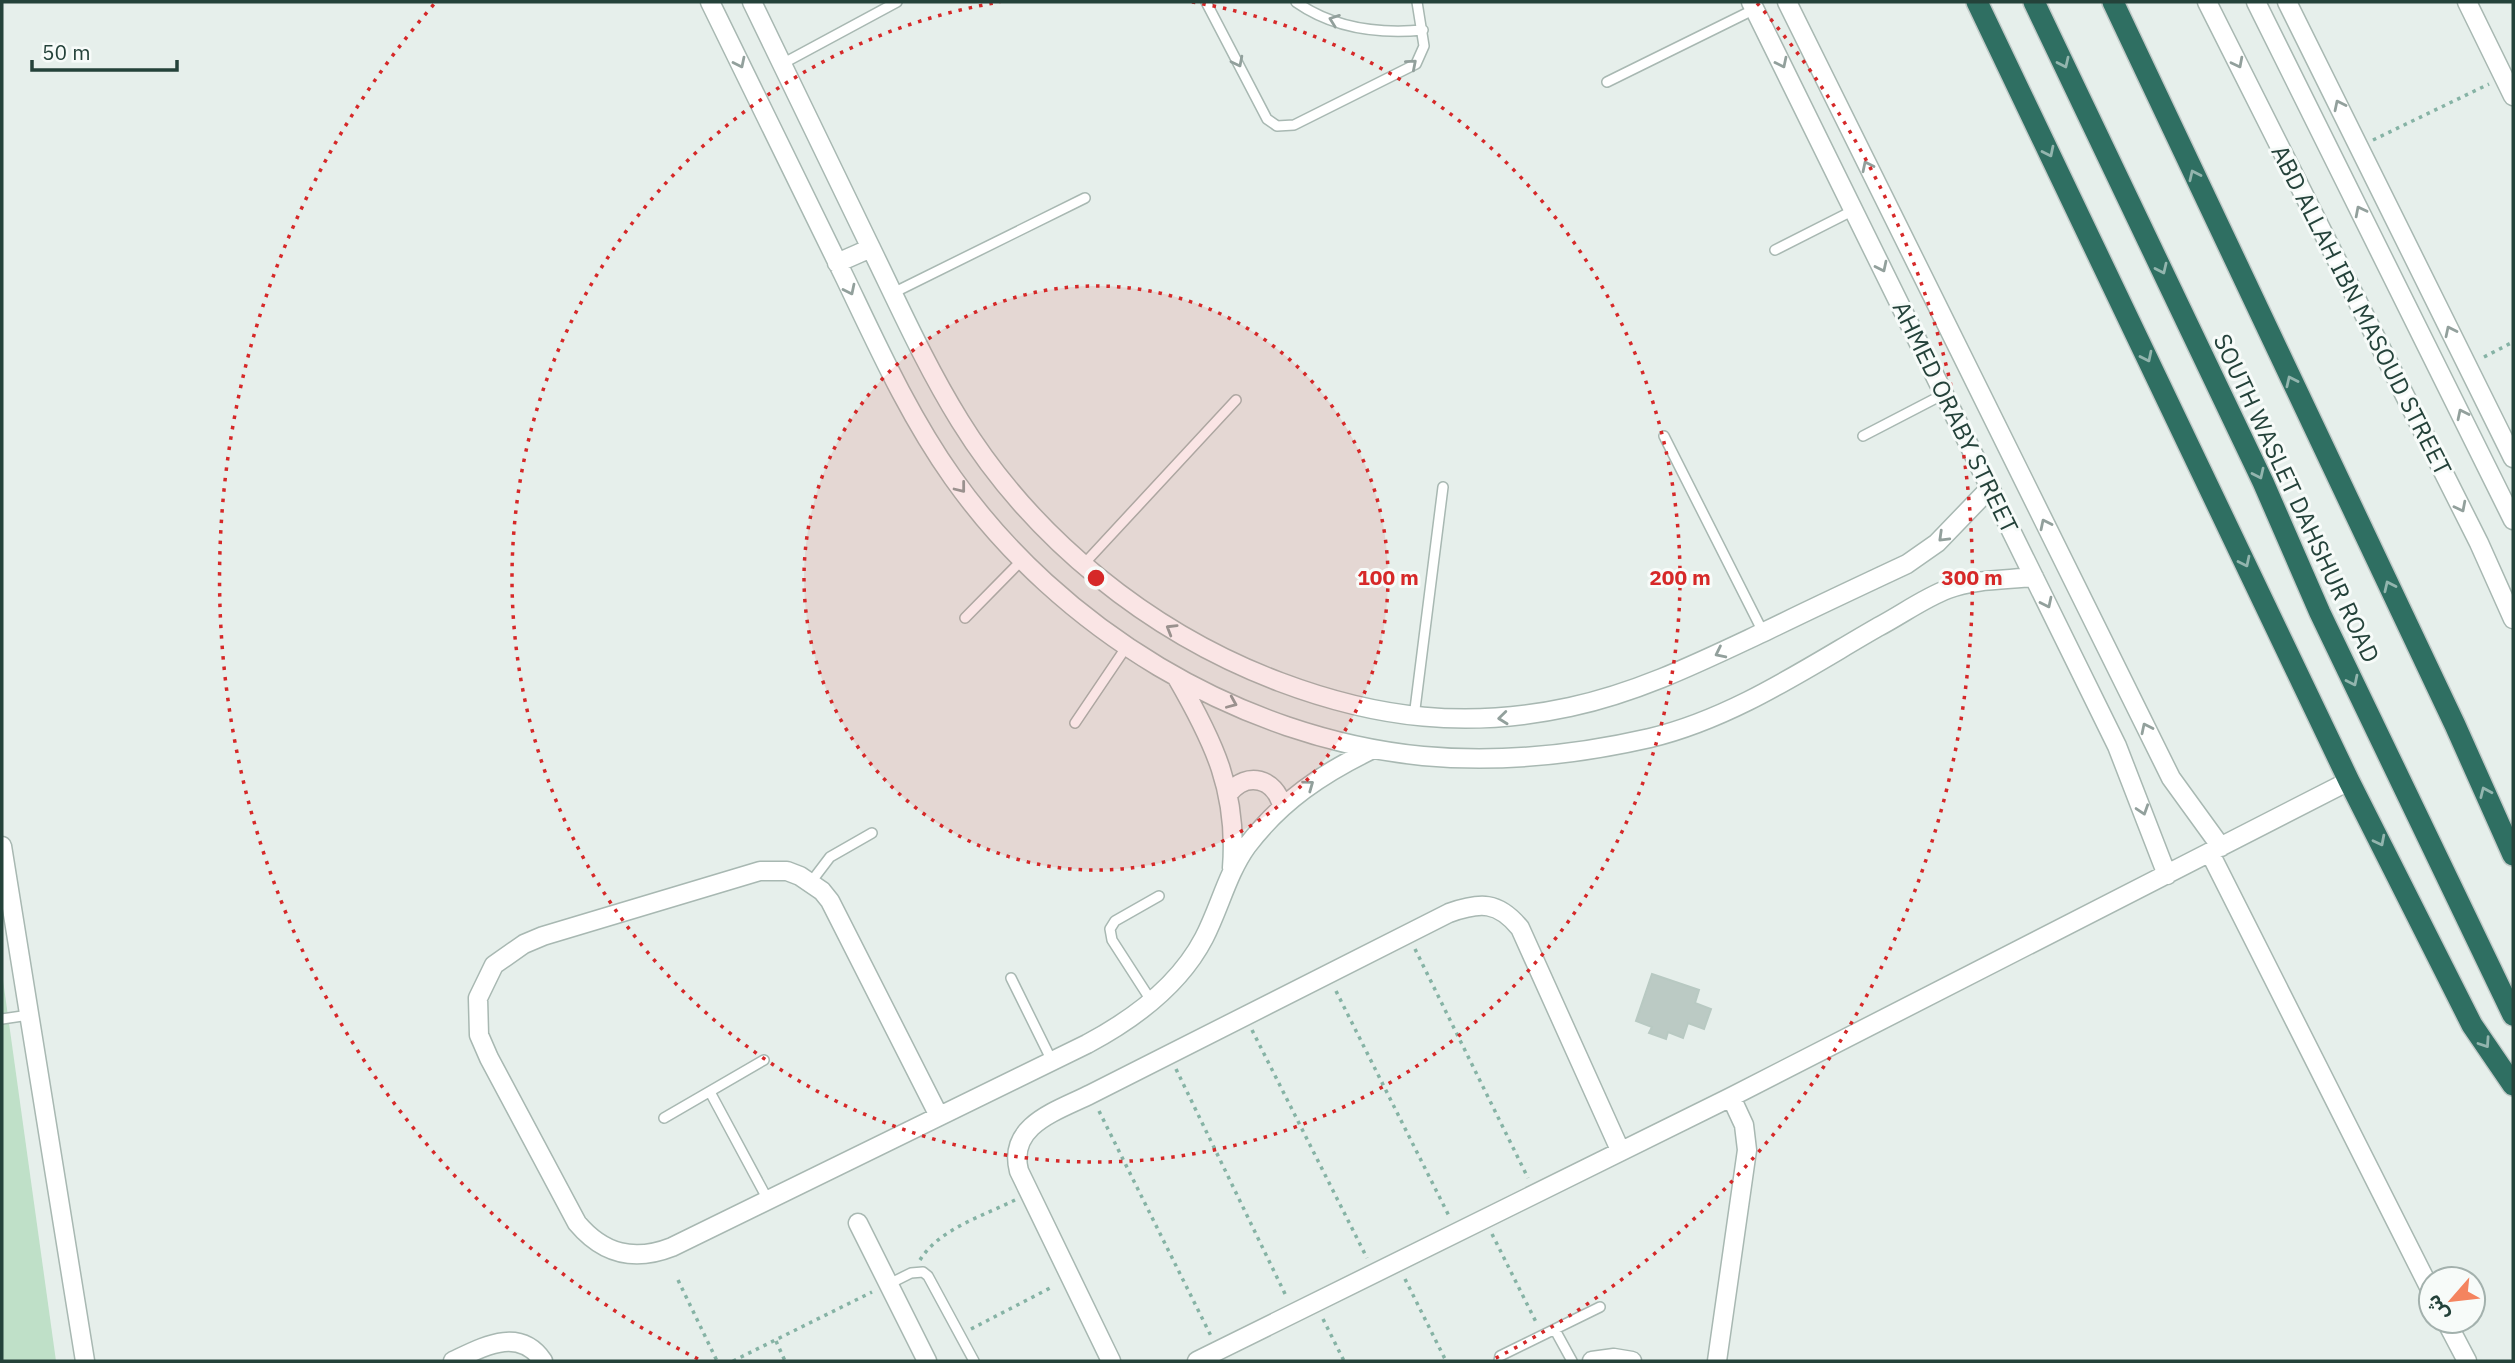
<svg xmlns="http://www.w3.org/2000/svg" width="2515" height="1363" viewBox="0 0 2515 1363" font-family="'IBM Plex Sans','Noto Sans Arabic',sans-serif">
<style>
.green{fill:#bfe0c8}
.building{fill:#bbcac4;stroke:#b8c9c2;stroke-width:2}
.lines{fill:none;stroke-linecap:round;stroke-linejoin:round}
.lane-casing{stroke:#a8b8b2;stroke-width:12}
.street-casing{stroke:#a8b8b2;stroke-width:21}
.highway-casing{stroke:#c2cac8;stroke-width:24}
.path{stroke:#86b3a5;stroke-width:3.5;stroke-dasharray:3.5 5;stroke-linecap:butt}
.lane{stroke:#fff;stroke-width:9}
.street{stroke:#fff;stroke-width:18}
.highway{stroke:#2f6f62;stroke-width:21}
.oneway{stroke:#92a09c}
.oneway2{stroke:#93b5ae}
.ring{fill:none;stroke:#d62828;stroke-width:3.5;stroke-dasharray:3.5 7}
.labels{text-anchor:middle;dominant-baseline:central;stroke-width:6;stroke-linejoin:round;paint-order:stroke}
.street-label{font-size:24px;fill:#24423a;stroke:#f7fbf9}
.centre{fill:#d62828;stroke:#f7fbf9;stroke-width:3.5}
.ring-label{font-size:21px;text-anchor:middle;font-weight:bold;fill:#d62828;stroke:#f7fbf9;stroke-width:6;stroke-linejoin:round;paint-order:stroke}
</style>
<rect width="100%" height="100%" fill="#e6efeb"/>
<path class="green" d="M2,973L56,1361H2Z"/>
<path class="building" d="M1652,974L1699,990L1695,1003L1711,1009L1704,1029L1688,1023L1683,1038L1668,1032L1666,1039L1649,1033L1652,1027L1636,1021Z"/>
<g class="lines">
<defs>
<path id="lane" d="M1206,2L1267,119L1277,126L1294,125L1416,64L1424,46L1417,2
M1296,2C1333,28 1379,34 1423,30
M782,64L897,2
M1607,82L1755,9
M1775,250L1854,210
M893,293L1085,198
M1664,436L1763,632
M1863,436L1944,394
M1083,565L1236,400
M965,618L1022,560
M1414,717L1443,487
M1075,723L1127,646
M811,882L830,857L872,833
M1011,978L1052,1061
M1152,1002L1112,940L1110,929L1115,921L1159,896
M2,1019L29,1015
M710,1092L768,1200
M664,1118L764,1060
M889,1284L911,1273L923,1272L928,1276L974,1361
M1555,1330L1572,1361
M1499,1361L1500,1356L1600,1307"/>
<path id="street" d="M710,2C755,94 800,186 845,278C878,347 909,416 953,478C1060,629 1239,738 1423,756C1499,763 1576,755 1650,738C1733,718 1805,669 1878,627C1901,615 1924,598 1948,589C1974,579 2006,580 2034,577
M752,2C790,81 829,161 867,240C897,301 924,363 960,421C1033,539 1150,633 1280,682C1378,719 1468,729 1570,707C1640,692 1702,661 1766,631C1813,608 1860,586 1907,564L1937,543L1990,488
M1751,2L2117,746L2167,875
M1787,2L2171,778L2221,847
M2207,2L2479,543L2513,619
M2256,2L2513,520
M2287,2L2513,458
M2467,2L2513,96
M837,263L871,248
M1177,678C1214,742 1238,792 1232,868
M1229,793C1247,771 1275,778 1282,806
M2,846L85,1361
M2210,853L2431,1291
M939,1116L830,901L822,891L800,876L787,871H760L543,936L524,944L494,965L478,998L479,1035L489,1058L577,1223C603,1254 634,1262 672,1247L1087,1044C1134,1019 1179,986 1204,938C1220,907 1227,874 1247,846C1281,801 1323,773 1373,749
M858,1223L927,1361
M2446,1321L2467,1361
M453,1361C483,1347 519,1326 543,1361
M1111,1361L1019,1171C1007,1125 1057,1111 1091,1094L1449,913C1480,902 1498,901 1520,928L1620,1150
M1197,1361L1731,1097L2349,781
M1592,1361L1614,1358L1632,1361
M1717,1361L1747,1150L1744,1125L1731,1097"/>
<path id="highway" d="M1977,2L2349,781L2472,1025L2513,1085
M2034,2L2263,482L2320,613L2513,1015
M2113,2L2455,725L2513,855"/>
</defs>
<use href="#lane" class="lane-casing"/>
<use href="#street" class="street-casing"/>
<use href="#highway" class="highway-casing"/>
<path class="path" d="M2373,140L2489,84
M2484,357L2513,342
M1415,949L1528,1178
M1336,991L1449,1216
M1252,1030L1367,1258
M1176,1069L1287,1298
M1099,1111L1211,1336
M1492,1234L1537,1324
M920,1260C939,1229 983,1216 1015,1200
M1405,1279L1446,1361
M678,1280L717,1361
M1323,1319L1344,1361
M971,1329L1054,1286
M776,1341L785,1361
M733,1361L872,1292"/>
<use href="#lane" class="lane"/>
<use href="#street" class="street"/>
<use href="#highway" class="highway"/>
</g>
<defs><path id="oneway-chevron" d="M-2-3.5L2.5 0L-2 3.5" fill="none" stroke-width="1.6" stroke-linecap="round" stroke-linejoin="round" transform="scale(1.75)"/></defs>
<g class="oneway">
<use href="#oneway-chevron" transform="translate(1334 20) rotate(-160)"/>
<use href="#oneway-chevron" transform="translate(1238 62) rotate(63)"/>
<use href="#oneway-chevron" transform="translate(740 63) rotate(64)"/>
<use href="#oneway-chevron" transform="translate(1782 63) rotate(64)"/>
<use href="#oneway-chevron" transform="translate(2238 63) rotate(63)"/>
<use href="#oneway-chevron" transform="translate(1412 64) rotate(-41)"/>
<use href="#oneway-chevron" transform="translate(2339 105) rotate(-116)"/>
<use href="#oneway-chevron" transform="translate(1867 166) rotate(-116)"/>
<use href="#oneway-chevron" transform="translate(2360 211) rotate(-117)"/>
<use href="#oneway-chevron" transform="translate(1882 267) rotate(64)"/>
<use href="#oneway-chevron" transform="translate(850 290) rotate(64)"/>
<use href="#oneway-chevron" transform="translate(2450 331) rotate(-116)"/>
<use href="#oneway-chevron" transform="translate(2462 414) rotate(-116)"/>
<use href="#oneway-chevron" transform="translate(961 488) rotate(52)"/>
<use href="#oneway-chevron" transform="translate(2461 507) rotate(63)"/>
<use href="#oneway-chevron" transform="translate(2045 524) rotate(-116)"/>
<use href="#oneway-chevron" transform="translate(1943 537) rotate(136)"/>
<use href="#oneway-chevron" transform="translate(2047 603) rotate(64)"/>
<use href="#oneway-chevron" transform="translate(1171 629) rotate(-149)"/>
<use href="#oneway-chevron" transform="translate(1720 653) rotate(154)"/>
<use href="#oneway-chevron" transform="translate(1232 703) rotate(23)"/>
<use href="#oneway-chevron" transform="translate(1503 718) rotate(174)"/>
<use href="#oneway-chevron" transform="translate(2146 728) rotate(-116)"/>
<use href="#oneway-chevron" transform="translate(1309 785) rotate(-36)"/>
<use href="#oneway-chevron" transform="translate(2143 810) rotate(72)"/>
</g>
<g class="oneway2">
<use href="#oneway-chevron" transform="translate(2064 63) rotate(65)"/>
<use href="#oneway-chevron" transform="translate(2049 152) rotate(64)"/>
<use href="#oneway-chevron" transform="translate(2194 175) rotate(-115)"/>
<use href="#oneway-chevron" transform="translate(2162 269) rotate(65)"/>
<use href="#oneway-chevron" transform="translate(2147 357) rotate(64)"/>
<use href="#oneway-chevron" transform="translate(2291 381) rotate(-115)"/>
<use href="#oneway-chevron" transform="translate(2259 474) rotate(65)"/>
<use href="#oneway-chevron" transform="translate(2245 562) rotate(64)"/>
<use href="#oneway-chevron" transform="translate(2389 586) rotate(-115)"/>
<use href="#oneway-chevron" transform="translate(2353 681) rotate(64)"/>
<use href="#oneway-chevron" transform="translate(2485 792) rotate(-114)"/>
<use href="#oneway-chevron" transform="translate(2380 841) rotate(63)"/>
<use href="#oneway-chevron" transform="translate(2485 1043) rotate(56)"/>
</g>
<circle cx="1096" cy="578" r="292" fill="#d62828" fill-opacity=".12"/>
<g class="ring">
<circle cx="1096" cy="578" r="292"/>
<path d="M1192 2A584 584 0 1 1 1000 2"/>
<path d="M698 1359A876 876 0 0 1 435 3M1757 3A876 876 0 0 1 1494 1359"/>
</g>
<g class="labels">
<g class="street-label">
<text transform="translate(2362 310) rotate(63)">ABD ALLAH IBN MASOUD STREET</text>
<text transform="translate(1956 417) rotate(64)">AHMED ORABY STREET</text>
<text transform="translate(2297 498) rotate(65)">SOUTH WASLET DAHSHUR ROAD</text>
</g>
</g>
<circle cx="1096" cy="578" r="10" class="centre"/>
<g class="ring-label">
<text x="1388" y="585">100 m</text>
<text x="1680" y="585">200 m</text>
<text x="1972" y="585">300 m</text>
</g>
<rect width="2515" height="1363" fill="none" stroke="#24423a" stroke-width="7"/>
<g transform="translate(2452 1300) rotate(242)"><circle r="33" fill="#f7fbf9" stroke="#a3b1ad" stroke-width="2"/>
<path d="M0-5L12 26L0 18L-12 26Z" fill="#f4845f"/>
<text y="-10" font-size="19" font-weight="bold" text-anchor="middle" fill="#24423a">ش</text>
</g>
<path d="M32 60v10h145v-10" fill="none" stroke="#24423a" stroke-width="3.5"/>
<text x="42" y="60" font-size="21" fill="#24423a" stroke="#f7fbf9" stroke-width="5" paint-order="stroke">50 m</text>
</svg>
